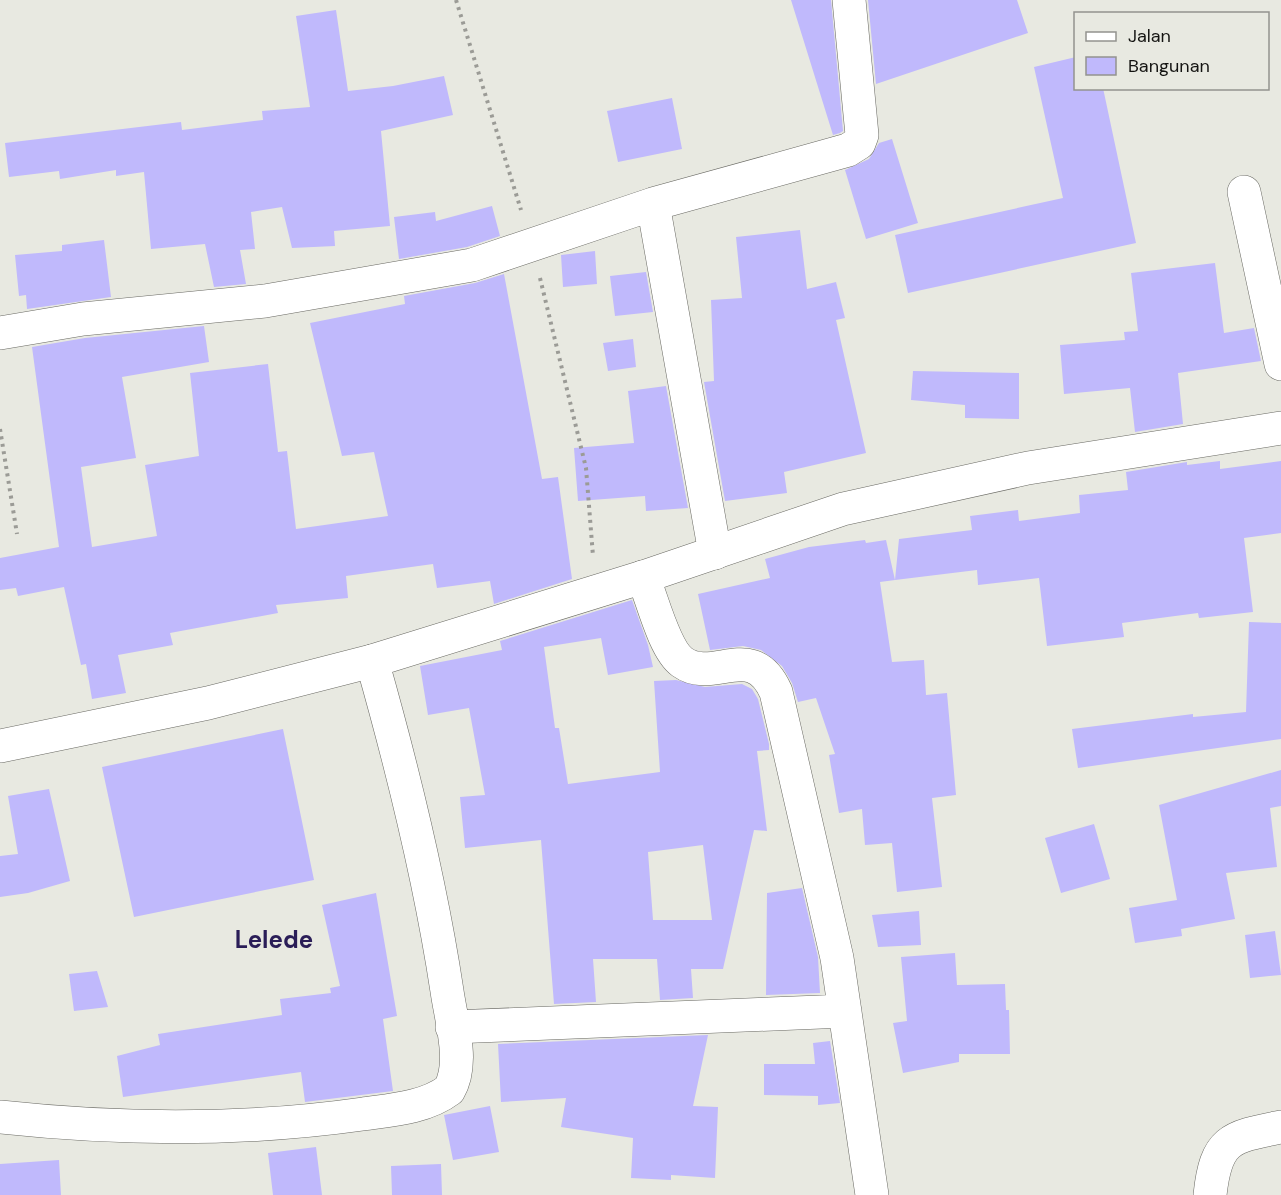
<svg xmlns="http://www.w3.org/2000/svg" width="1281" height="1195" viewBox="0 0 1281 1195" font-family="'DM Sans',sans-serif">
<style>
.building{fill:#c0b9fc;fill-rule:evenodd}
.lines{fill:none;stroke-linecap:round;stroke-linejoin:round}
.minor-casing{stroke:#696963;stroke-width:34}
.major-casing{stroke:#696963;stroke-width:34}
.path{stroke:#9b9b96;stroke-width:4;stroke-dasharray:3 4.5;stroke-linecap:butt}
.minor{stroke:#fff;stroke-width:33}
.major{stroke:#fff;stroke-width:33}
.labels{text-anchor:middle;dominant-baseline:central;stroke-width:4.5;stroke-linejoin:round;paint-order:stroke}
.quarter-label{font-size:24px;font-weight:bold;fill:#2a1d57;stroke:#e8e9e1}
</style>
<rect width="100%" height="100%" fill="#e8e9e1"/>
<path class="building" d="M791,0H831L843,131L840,133L833,135Z
M868,0H1017L1028,33L876,84Z
M336,10L348,91L393,86L444,76L453,115L381,131L390,226L334,231L335,246L292,248L282,207L251,212L255,249L240,250L246,284L214,287L205,244L151,249L144,172L116,176V170L60,179L59,171L9,177L5,143L181,122L182,130L263,120L262,111L310,107L296,16Z
M1076,57V88H1103L1136,243L908,293L895,235L1063,198L1034,67Z
M672,98L682,149L618,162L607,111Z
M892,139L918,223L866,239L845,170L869,159L879,143Z
M492,206L500,236L467,247L399,259L394,217L435,212L436,221Z
M800,230L807,289L836,282L845,318L836,320L866,453L784,472L787,493L725,501L704,382L714,381L711,300L742,298L736,237Z
M104,240L111,297L27,309L26,295L19,296L15,255L62,251V245Z
M595,251L597,284L563,287L561,255Z
M1215,263L1224,333L1254,328L1261,361L1178,373L1183,424L1135,432L1130,388L1064,394L1060,345L1125,340L1124,332L1138,331L1131,273Z
M646,272L653,312L615,316L610,276Z
M504,274L542,479L558,477L572,579L494,604L490,581L437,588L433,564L346,576L348,598L276,605L278,613L170,633L173,645L118,655L126,693L92,699L86,664L81,665L64,587L18,596L16,588L0,590V558L59,547L32,347L85,338L204,326L209,362L122,377L136,458L81,467L92,547L157,536L145,465L199,456L190,373L268,364L278,452L287,451L296,529L388,516L374,452L342,456L310,323L405,304L404,296L475,283Z
M633,339L636,367L608,371L603,343Z
M913,371L1019,373V419L965,418V405L911,400Z
M666,386L688,508L646,511L645,496L578,501L574,448L634,443L628,391Z
M1220,461V469L1281,461V533L1244,538L1253,612L1199,618L1198,613L1122,623L1124,637L1047,646L1039,578L978,585L977,570L895,580L899,539L972,530L970,516L1018,510L1019,521L1080,513L1079,495L1128,490L1126,472L1187,462V465Z
M865,540L866,543L886,540L895,580L880,582L892,662L924,660L926,695L947,693L956,795L932,798L942,887L897,892L892,843L865,845L862,809L839,813L829,755L835,754L816,698L798,702L792,683L782,666L761,650L743,646L710,650L698,594L770,578L765,559L809,547Z
M632,600L648,645L653,667L608,675L601,638L544,647L555,728H559L568,784L660,772L654,681L676,680L705,687L742,684L752,689L758,699L769,744V750L757,751L767,831L754,830L723,969H691L693,998L660,1000L657,959H593L596,1002L554,1004L541,840L465,848L460,797L485,795L469,708L428,715L420,666L502,650L500,641ZM703,845L712,920H653L648,852Z
M1249,622L1281,623V739L1078,768L1072,729L1193,714V717L1246,712Z
M283,729L314,880L134,917L102,767Z
M1281,770V806L1270,808L1277,867L1226,873L1235,919L1181,929L1182,936L1135,943L1129,908L1177,900L1159,805Z
M49,789L70,881L28,893L0,897V856L18,854L8,796Z
M1094,824L1110,879L1061,893L1045,838Z
M802,888L818,957L820,993L766,995L767,893Z
M376,893L397,1016L383,1019L393,1091L305,1102L301,1072L123,1097L117,1056L160,1045L158,1034L282,1015L280,999L331,993L330,988L340,986L322,905Z
M919,911L921,945L878,947L872,915Z
M1275,931L1281,975L1250,978L1245,935Z
M955,953L957,985L1005,984L1006,1010H1009L1010,1054H959V1062L903,1073L893,1023L907,1021L901,957Z
M97,971L108,1007L74,1011L69,974Z
M708,1035L693,1106L718,1107L715,1178L671,1175V1180L631,1178L633,1138L561,1127L566,1098L501,1102L498,1044Z
M830,1041L840,1103L818,1105V1096L764,1095V1064H815L813,1043Z
M490,1106L499,1152L453,1160L444,1115Z
M316,1147L322,1195H273L268,1153Z
M59,1160L61,1195H0V1164Z
M441,1164L442,1195H392L391,1166Z"/>
<g class="lines">
<defs>
<path id="minor" d="M1244,192L1281,364
M653,204L715,553
M0,333L83,319L265,301L472,265L653,204L848,150L859,143L862,135L849,0
M643,577C652,598 664,649 682,662C714,685 752,638 776,692L837,958L872,1195
M452,1027L845,1011
M0,1117C120,1130 243,1131 363,1114C391,1110 425,1108 449,1090C465,1064 451,1020 447,991C430,879 403,770 372,661
M1210,1195C1216,1139 1230,1137 1281,1127"/>
<path id="major" d="M0,746L208,703L372,661L643,577L843,509L1028,468L1281,428"/>
</defs>
<use href="#minor" class="minor-casing"/>
<use href="#major" class="major-casing"/>
<path class="path" d="M456,0L521,210
M540,278L586,468L593,556
M0,429L17,534"/>
<use href="#minor" class="minor"/>
<use href="#major" class="major"/>
</g>
<g class="labels">
<g class="quarter-label">
<text x="274" y="939">Lelede</text>
</g>
</g>
<rect x="1074" y="12" width="195" height="78" fill="#e8e9e1" stroke="#93938e" stroke-width="1.5"/>
<rect x="1086" y="32" width="30" height="9" fill="#ffffff" stroke="#93938e" stroke-width="1.5"/>
<text x="1128" y="42" font-size="18" fill="#131311">Jalan</text>
<rect x="1086" y="57" width="30" height="18" fill="#c0b9fc" stroke="#93938e" stroke-width="1.5"/>
<text x="1128" y="72" font-size="18" fill="#131311">Bangunan</text>
</svg>
